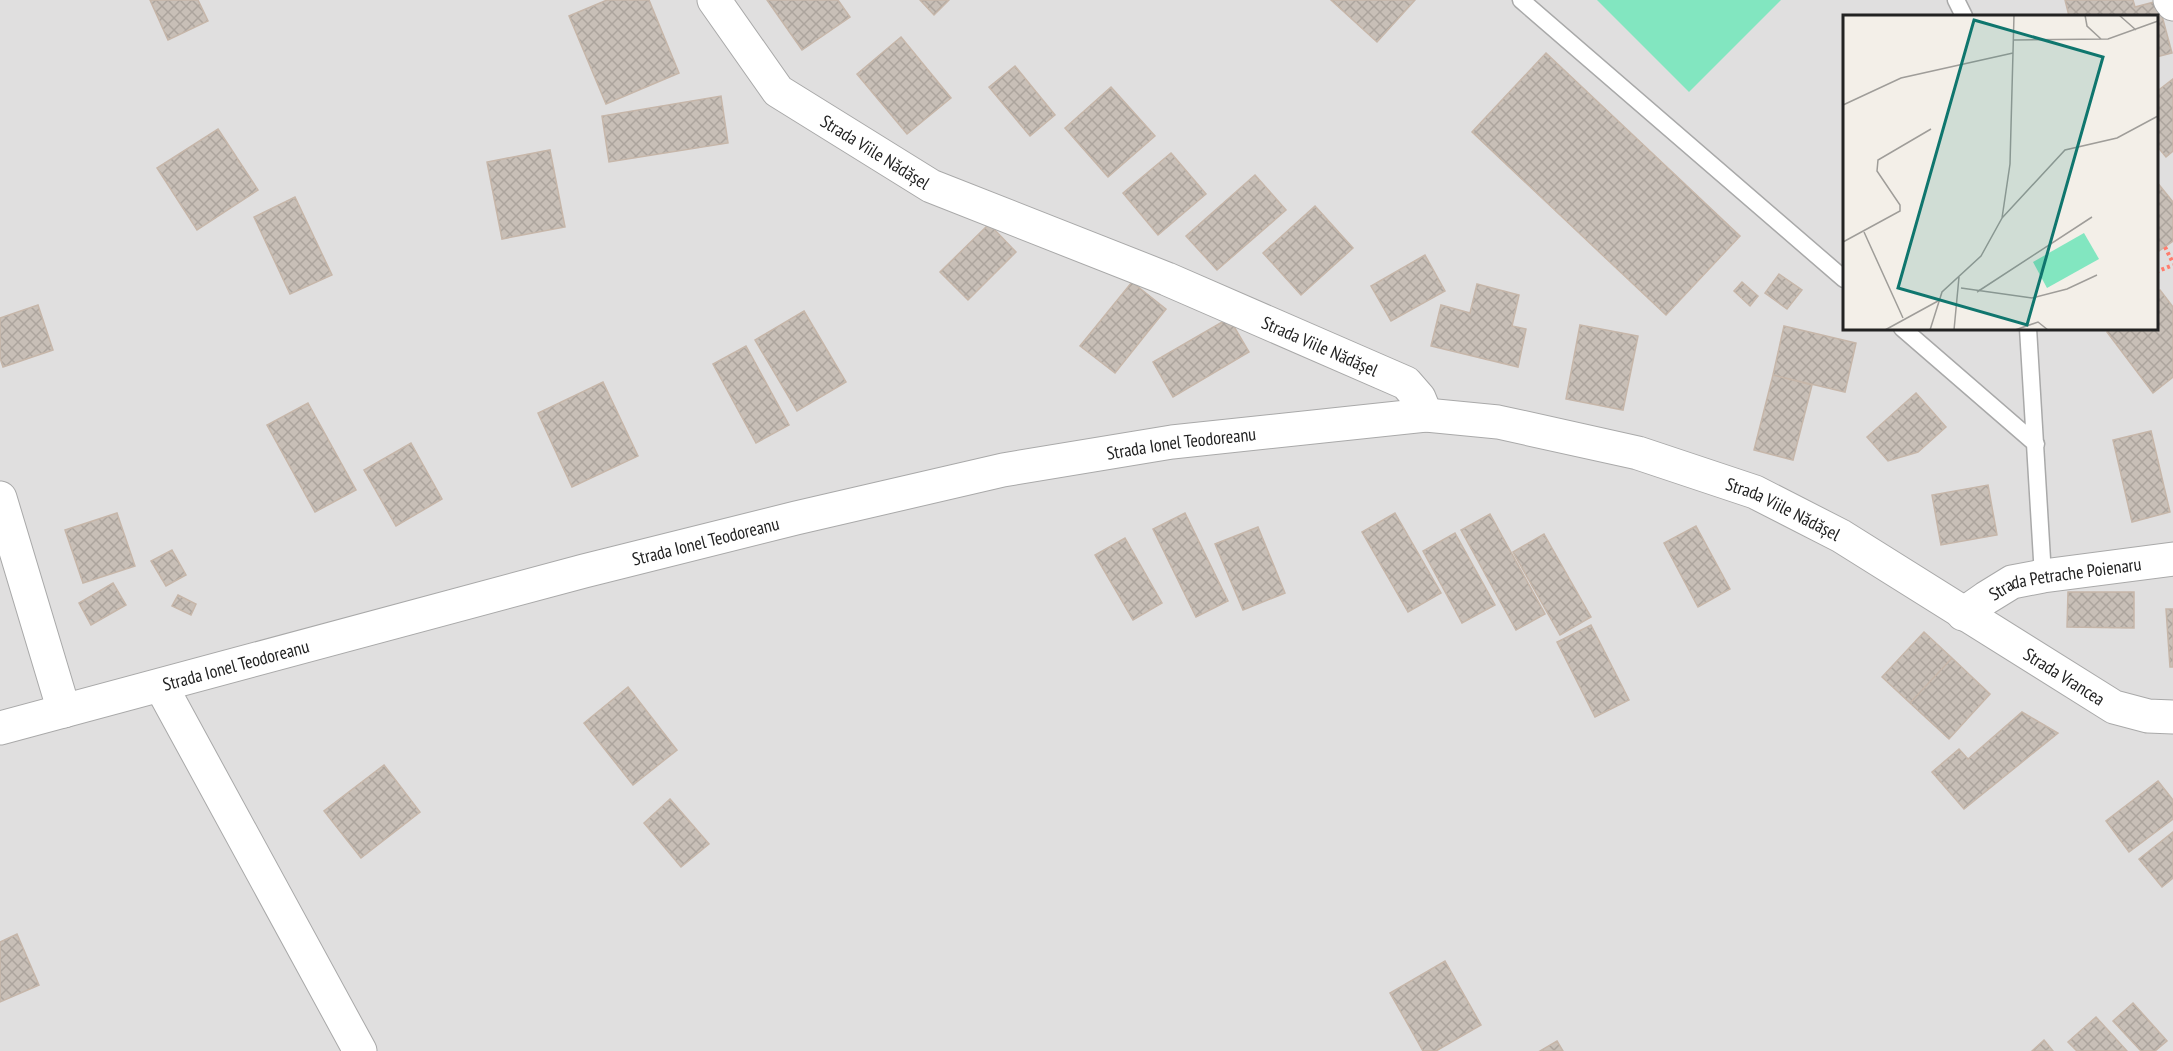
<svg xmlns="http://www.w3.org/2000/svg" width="2173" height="1051" viewBox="0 0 2173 1051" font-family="'PT Sans Narrow',sans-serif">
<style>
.residential{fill:#e0dfdf;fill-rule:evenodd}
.pitch{fill:#82e6c0}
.building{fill:url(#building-cross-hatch);stroke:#c6b6a9;stroke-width:1.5}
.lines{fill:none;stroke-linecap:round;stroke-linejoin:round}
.service-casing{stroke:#a9a9a9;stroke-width:19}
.minor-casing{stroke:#a9a9a9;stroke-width:35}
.path{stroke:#ff7d6d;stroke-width:4;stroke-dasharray:3 3;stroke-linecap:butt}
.service{stroke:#fff;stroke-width:16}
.minor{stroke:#fff;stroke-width:33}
.labels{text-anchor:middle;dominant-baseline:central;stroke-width:6;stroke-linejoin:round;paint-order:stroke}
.street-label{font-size:18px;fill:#222;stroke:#fff}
.inset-road{fill:none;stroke:#9f9d99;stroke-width:1.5}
.view{fill:#0f766e;fill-opacity:0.15;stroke:#0f766e;stroke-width:3}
.inset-edge{fill:none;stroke:#222;stroke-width:3}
</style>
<defs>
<pattern id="building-cross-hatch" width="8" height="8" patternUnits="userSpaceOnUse" patternTransform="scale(1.5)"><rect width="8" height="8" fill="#c8bfb7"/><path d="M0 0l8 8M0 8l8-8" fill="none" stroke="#aca49d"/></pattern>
</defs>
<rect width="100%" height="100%" fill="#f3efe8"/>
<path class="residential" d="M0,0H2173V1051H0ZM1844,16H2156V328H1844Z"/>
<path class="pitch" d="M1597,0H1781L1689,92Z"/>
<path class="building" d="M150,0H198L208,21L168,40Z
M607,0H649L679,73L606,104L569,16Z
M767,0H838L850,17L802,50Z
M920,0H949L934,15Z
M1331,0H1415L1377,42Z
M2065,0H2133L2135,7L2158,1L2172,53L2156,57V16H2069Z
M901,37L951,98L907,134L857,74Z
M1546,53L1740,236L1666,315L1472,132Z
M1015,66L1055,115L1030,136L989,87Z
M2173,79V151L2166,157L2156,145V92Z
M1111,87L1155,136L1108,177L1065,128Z
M721,96L728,143L609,162L602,116Z
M218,129L258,190L197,230L157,168Z
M550,150L565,227L502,239L487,162Z
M1171,153L1206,194L1158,235L1123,193Z
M1255,175L1286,210L1217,270L1186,236Z
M2156,181L2173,202V241L2156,253Z
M295,197L332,275L290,294L254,217Z
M1315,206L1353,248L1301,295L1263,253Z
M989,224L1016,252L968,300L940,272Z
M1425,255L1445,291L1391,321L1371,286Z
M1779,274L1802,290L1787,309L1765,293Z
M1132,282L1166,309L1115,373L1080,346Z
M1742,282L1758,296L1750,306L1734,291Z
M1477,284L1519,295L1512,326L1526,329L1518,367L1431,346L1441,305L1470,313Z
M2160,290L2173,307V377L2153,393L2107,332L2111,328H2156V293Z
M38,305L53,350L3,367L0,358V318Z
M804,311L846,382L797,411L755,340Z
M1229,318L1249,352L1173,397L1153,362Z
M1580,325L1638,336L1623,410L1566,399Z
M1784,326L1856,343L1845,392L1773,375Z
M746,346L789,425L756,443L713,364Z
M1773,375L1812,385L1793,460L1754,450Z
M603,382L638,456L572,487L538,413Z
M1916,393L1946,427L1918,452L1888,461L1867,437Z
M308,403L356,490L315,512L267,425Z
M2151,431L2170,512L2132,522L2113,440Z
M411,443L442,499L396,526L364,470Z
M1988,485L1997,535L1941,545L1932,495Z
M117,513L135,566L83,583L65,530Z
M1185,513L1228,601L1196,617L1153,529Z
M1395,513L1441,593L1408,612L1362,532Z
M1490,514L1545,614L1516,630L1461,530Z
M1696,526L1730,589L1698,607L1664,543Z
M1258,527L1285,593L1243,610L1215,544Z
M1455,533L1495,605L1462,623L1423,551Z
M1544,534L1591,617L1560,635L1513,552Z
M1125,538L1162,603L1133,620L1095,555Z
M172,550L186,575L166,586L151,561Z
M113,583L126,605L91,625L79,603Z
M2068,592H2134V628L2067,627Z
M178,595L196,604L191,615L172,606Z
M2166,609H2173V667H2170Z
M1591,625L1629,700L1595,717L1557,642Z
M1924,632L1952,658L1910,703L1882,677Z
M1952,658L1990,694L1949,739L1910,703Z
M628,687L677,750L633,785L584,723Z
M2022,712L2058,733L1964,809L1932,772L1959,749L1968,759Z
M384,765L420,812L361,858L324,811Z
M2158,781L2173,800V819L2129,852L2106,821Z
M670,799L709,844L681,867L644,823Z
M2173,832V878L2162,887L2139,859Z
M17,934L39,985L0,1002V942Z
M1445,961L1481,1025L1436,1051H1423L1390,993Z
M2133,1003L2167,1041L2155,1051H2141L2113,1021Z
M2096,1017L2127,1051H2077L2068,1042Z
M2044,1040L2053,1051H2032Z
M1557,1041L1563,1051H1540Z"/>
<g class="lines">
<defs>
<path id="service" d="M1521,0L1844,279
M1956,0L1964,16
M1902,328L2036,444
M2028,328L2043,576"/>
<g id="minor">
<path id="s1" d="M714,0L778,91L931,186L1167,279L1406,383L1419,398L1426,415"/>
<path d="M2170,0L2173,4"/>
<path d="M0,498L64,711"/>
<path id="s2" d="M1963,614L1986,598L2012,582L2043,576L2173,559"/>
<path d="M161,686L360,1051"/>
<path id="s3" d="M0,728L584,571L796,518L1003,470L1172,442L1426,415L1498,422L1638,453L1755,492L1841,536L2114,707L2148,716L2173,717"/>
</g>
</defs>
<use href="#service" class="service-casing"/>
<use href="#minor" class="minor-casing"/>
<path class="path" d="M2165,247L2173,263
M2156,272L2173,265"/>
<use href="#service" class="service"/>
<use href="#minor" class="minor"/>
</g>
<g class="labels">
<g class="street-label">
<text stroke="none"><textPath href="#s1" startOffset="226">Strada Viile Nădășel</textPath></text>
<text stroke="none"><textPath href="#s1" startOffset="712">Strada Viile Nădășel</textPath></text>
<text stroke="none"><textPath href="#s3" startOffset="1216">Strada Ionel Teodoreanu</textPath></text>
<text stroke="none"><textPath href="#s3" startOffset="1834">Strada Viile Nădășel</textPath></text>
<text stroke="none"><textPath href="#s3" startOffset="730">Strada Ionel Teodoreanu</textPath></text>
<text stroke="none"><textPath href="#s2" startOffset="111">Strada Petrache Poienaru</textPath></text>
<text stroke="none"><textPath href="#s3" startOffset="244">Strada Ionel Teodoreanu</textPath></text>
<text stroke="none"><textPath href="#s3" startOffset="2162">Strada Vrancea</textPath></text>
</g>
</g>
<g transform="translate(1843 15)">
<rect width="315" height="315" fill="#f3efe8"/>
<path d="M241,218L256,244L204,273L190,247Z" fill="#82e6c0"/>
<path class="inset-road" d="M242,0L244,11L258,24M276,0L293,15M171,25L265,24L315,6M0,90L58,63L170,38M159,203L222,135L274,123L315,101M21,217L60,303M0,227L57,196V190L34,156L35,145L88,114M118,273L189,283L224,274L254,260M134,277L249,202M42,315L95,286M87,315L99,277L138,241L159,203L167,149L171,0M111,315L116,262M172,315L195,307L205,315"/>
<path class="view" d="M131,5L260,42L184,310L55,273Z"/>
<rect width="315" height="315" class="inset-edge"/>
</g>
</svg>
